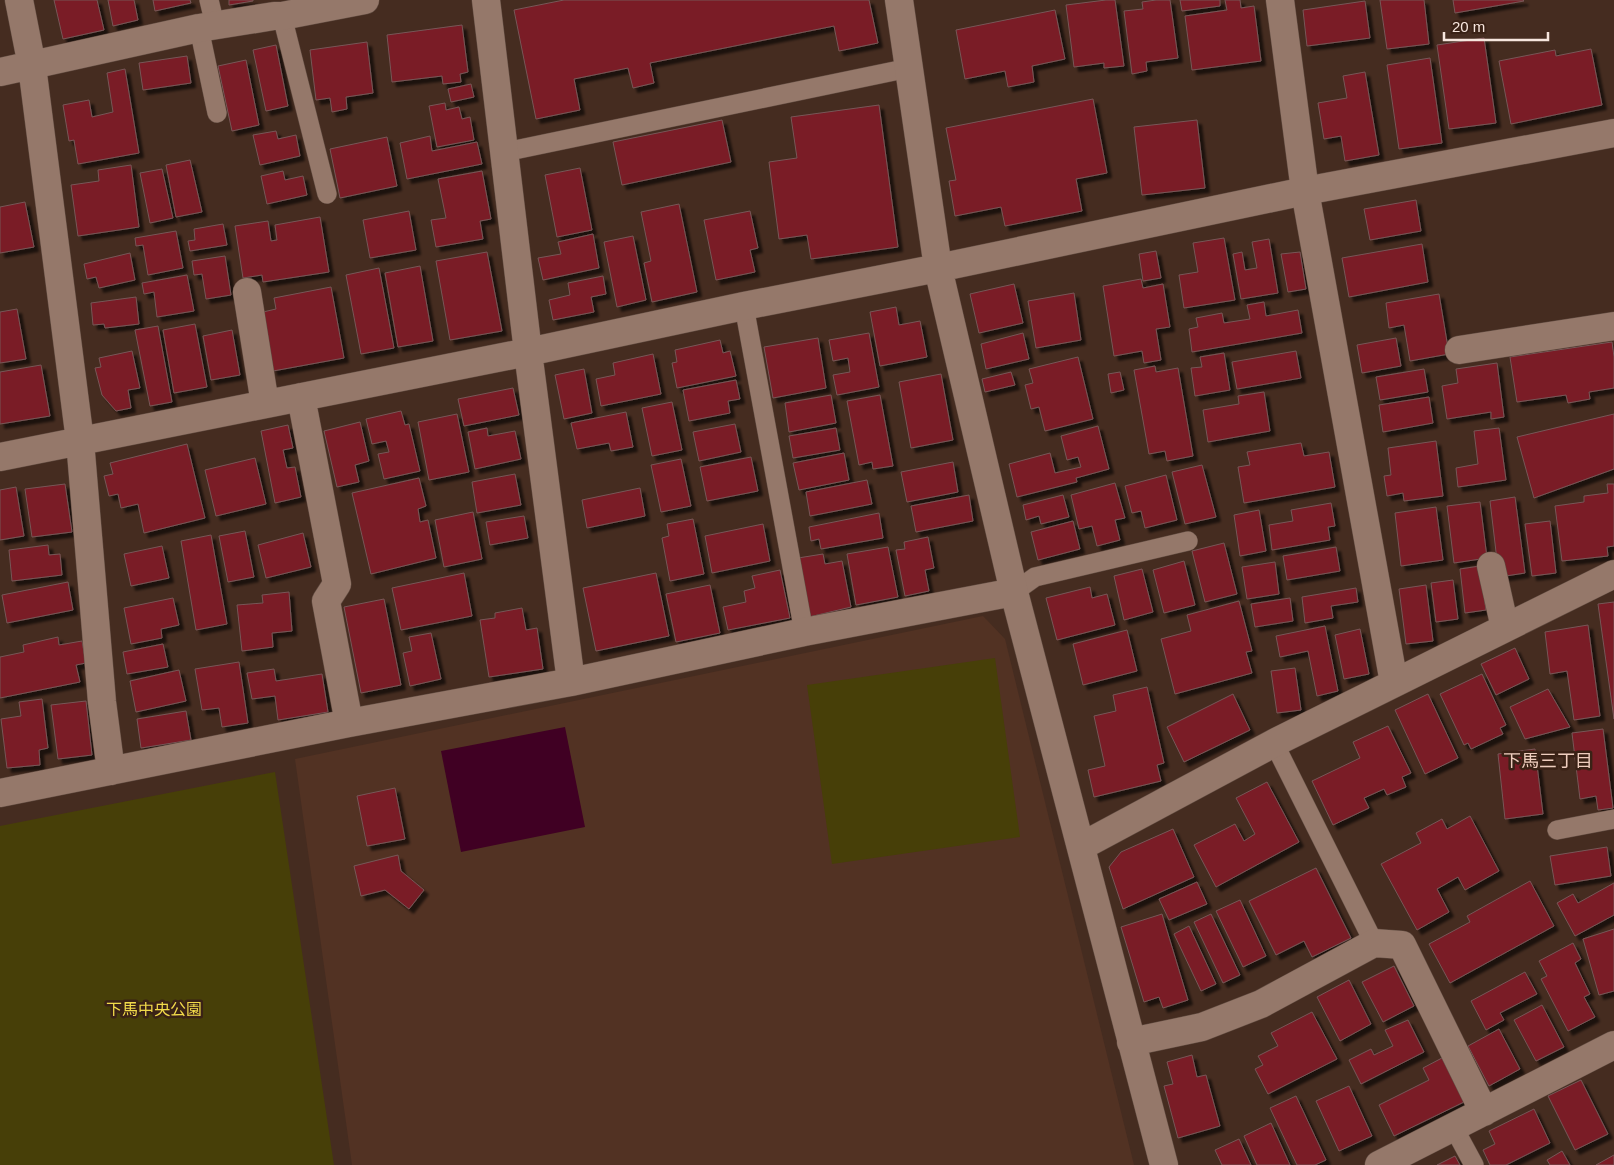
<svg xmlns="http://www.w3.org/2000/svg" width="1614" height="1165" viewBox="0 0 1614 1165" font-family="Arial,'Noto Sans JP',sans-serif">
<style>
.built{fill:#523223}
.green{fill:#473f08}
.water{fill:#400023}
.building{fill:#7a1a25;stroke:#775757;filter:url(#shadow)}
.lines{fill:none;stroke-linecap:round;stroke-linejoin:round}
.service-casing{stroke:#604b40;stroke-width:20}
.minor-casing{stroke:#604b40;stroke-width:29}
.service{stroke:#95786a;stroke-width:19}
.minor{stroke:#95786a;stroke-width:28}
.labels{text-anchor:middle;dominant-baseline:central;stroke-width:5;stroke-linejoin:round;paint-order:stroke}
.park-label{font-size:16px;fill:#f1da4a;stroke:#3a2216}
.neighbourhood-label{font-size:18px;fill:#eecdbe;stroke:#3a2216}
</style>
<defs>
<filter id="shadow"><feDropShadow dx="4.5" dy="4.5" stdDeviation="1" flood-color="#0009"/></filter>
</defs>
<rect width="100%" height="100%" fill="#452c20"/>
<path class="built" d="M983,616L1005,639L1134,1165H352L295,759Z"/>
<path class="green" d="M995,658L1020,837L832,864L807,685Z
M275,772L334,1165H0V826Z"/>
<path class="water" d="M565,727L585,827L461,852L441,751Z"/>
<path class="building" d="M54,0H97L104,30L63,39Z
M108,0H134L138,20L113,26Z
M153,0H190L191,3L155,11Z
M229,0H253V1L229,5Z
M564,0H869L878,43L839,51L834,26L650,63L654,83L633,88L628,68L574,79L580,110L536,119L514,10Z
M1106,0H1115L1124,66L1104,68V63L1074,67L1066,5Z
M1156,0H1170L1178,58L1146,62L1147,71L1132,74L1124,11L1143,9L1142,2Z
M1180,0H1220V6L1182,11Z
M1225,0H1240L1241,8L1254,6L1261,61L1192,70L1185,16L1227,10Z
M1380,0H1424L1429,44L1387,49Z
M1453,0H1523L1524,1L1455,13Z
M1365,1L1370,38L1307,46L1303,10Z
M1055,10L1065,59L1032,66L1034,82L1008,87L1005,71L965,79L956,30Z
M462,25L468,72L460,74L461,82L443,84L442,76L392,82L387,35Z
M1484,38L1496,123L1449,129L1437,45Z
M367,42L373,93L346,97L347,109L332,112L330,98L316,100L310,50Z
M276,45L288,106L266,111L253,50Z
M1591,49L1602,105L1511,124L1499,61L1555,50L1556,56Z
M187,56L191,83L143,90L139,63Z
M1430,58L1442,143L1399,149L1387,65Z
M246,60L259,125L232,131L218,66Z
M125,69L139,153L78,164L74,140L69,141L63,105L89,100L92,117L113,112L107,73Z
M1365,72L1379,155L1345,161L1341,136L1324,139L1318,103L1347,98L1343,76Z
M471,84L474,97L451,102L448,89Z
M1093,99L1107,173L1076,179L1082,211L1005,226L1001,207L955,216L949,181L956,180L946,128Z
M445,103L446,110L459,107L462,119L470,117L474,140L437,147L429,106Z
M879,105L898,247L811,259L807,235L779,239L769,162L797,158L791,117Z
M722,120L731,162L622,185L613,142Z
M1197,120L1205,188L1142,195L1134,127Z
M276,131L278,139L296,135L300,156L260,165L253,135Z
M430,136L432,151L477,142L482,164L407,179L400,143Z
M387,137L397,186L340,198L330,149Z
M190,160L202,212L176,217L166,165Z
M131,165L139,227L78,236L71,185L99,181L98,170Z
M580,168L592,230L557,237L545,175Z
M162,169L173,218L150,223L140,173Z
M283,171L285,180L303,176L307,195L267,204L261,176Z
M482,171L491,219L480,221L483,239L436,247L431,220L446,218L438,179Z
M1416,200L1421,231L1370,240L1364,209Z
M25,202L34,247L0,253V207Z
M679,204L697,292L652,302L644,263L651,261L641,212Z
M409,211L416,250L370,258L363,220Z
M750,211L758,248L750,250L755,272L716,280L704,220Z
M320,217L329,272L263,282L262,275L243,278L235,226L268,221L271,241L277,240L275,225Z
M223,224L227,245L190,251L188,241L195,240L194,229Z
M176,231L183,268L148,275L143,245L136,246L135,238Z
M593,234L599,268L543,280L538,258L561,254L558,242Z
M633,236L646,300L617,307L604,242Z
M1224,238L1235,300L1184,308L1179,275L1198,272L1193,243Z
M1269,239L1278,293L1241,299L1233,254L1242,252L1245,270L1257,268L1252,242Z
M1422,244L1428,282L1349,297L1342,258Z
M1156,251L1161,278L1143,281L1139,254Z
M487,252L502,331L450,340L436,261Z
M1300,252L1306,289L1288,292L1281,254Z
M130,253L135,280L99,288L96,277L87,279L84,264Z
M225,256L231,295L206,299L202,274L194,275L192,261Z
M420,266L433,341L398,347L385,273Z
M379,268L394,348L361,354L346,275Z
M187,275L194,311L157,317L154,292L144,294L142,283Z
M603,276L606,294L591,297L594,312L553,320L549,300L570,295L568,283Z
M1141,279L1143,288L1163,284L1170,327L1156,329L1161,360L1144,363L1142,351L1114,356L1103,286Z
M1014,284L1023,323L979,333L970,294Z
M331,287L344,358L273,371L263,312L276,309L274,298Z
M1074,293L1081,340L1036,348L1028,301Z
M1439,294L1449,354L1410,361L1404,325L1389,328L1386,303Z
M136,297L139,324L105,328L104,324L93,325L91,303Z
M1264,302L1266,316L1298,310L1302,333L1192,352L1189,329L1198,327L1196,318L1222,313L1224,323L1250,319L1247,305Z
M896,307L899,325L920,321L927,357L880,366L870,312Z
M17,309L26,359L0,363V312Z
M195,324L207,387L174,393L163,330Z
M158,326L172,402L150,406L135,330Z
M232,330L240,375L211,380L203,336Z
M869,333L879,387L837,395L833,375L850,372L848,358L833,361L829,340Z
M1023,333L1029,359L986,369L981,344Z
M818,338L826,388L773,398L764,347Z
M1396,338L1401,366L1362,373L1357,345Z
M720,340L723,353L730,351L736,376L677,388L672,363L677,362L675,350Z
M1612,342L1614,357V388L1589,392L1590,399L1568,403L1566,395L1517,402L1510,357Z
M132,351L140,388L128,390L131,408L116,411L102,395L95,368L101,367L99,358Z
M1296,351L1301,378L1237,389L1232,362Z
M1224,353L1230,390L1195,396L1191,368L1202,367L1200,357Z
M653,354L661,394L601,406L596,379L615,375L613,363Z
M1078,357L1093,419L1045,431L1039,407L1031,409L1025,385L1033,383L1029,369Z
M1497,363L1504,417L1491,419V412L1447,419L1442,386L1458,383L1456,369Z
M41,365L50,416L0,424V372Z
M1155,366L1156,372L1178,368L1193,456L1167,461L1165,451L1149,454L1134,370Z
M584,369L592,413L564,419L555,375Z
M1424,369L1428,392L1380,400L1376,377Z
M1011,372L1015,385L985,392L982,379Z
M1120,372L1124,390L1111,393L1108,374Z
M941,374L953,440L911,448L899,382Z
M736,380L740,399L728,401L730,413L689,421L683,390Z
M513,388L519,415L464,426L458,399Z
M1264,392L1270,431L1208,442L1203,410L1239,404L1238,396Z
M831,395L836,423L789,432L785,403Z
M880,395L893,466L873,469L872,462L859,465L847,401Z
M1429,397L1433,423L1383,432L1379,405Z
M672,402L682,450L652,456L642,408Z
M401,411L405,425L409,424L420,471L384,479L378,454L389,452L386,441L372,444L366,419Z
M626,412L633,447L611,451L609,443L577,449L571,423Z
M457,414L469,472L429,480L418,422Z
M1614,414V469L1534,498L1517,437Z
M360,422L369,461L355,465L359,482L337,487L324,431Z
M735,424L741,452L699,461L693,432Z
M288,425L293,448L283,450L287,468L295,467L301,497L275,503L261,431Z
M1098,426L1109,469L1076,478L1077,482L1017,497L1009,464L1050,453L1055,473L1081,467L1078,457L1067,460L1061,436Z
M487,428L488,436L515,431L521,459L475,469L468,432Z
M836,428L840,450L793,458L789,436Z
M1499,428L1506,480L1458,487L1456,468L1478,464L1474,431Z
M1436,441L1443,496L1404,501L1403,493L1387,496L1384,476L1391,475L1388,448Z
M1301,443L1304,456L1329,452L1335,487L1244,503L1238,467L1250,465L1247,452Z
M187,444L205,518L144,533L138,504L121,508L118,494L109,496L104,476L113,474L110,463Z
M844,453L849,480L799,490L793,463Z
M751,457L758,491L707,501L700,467Z
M255,458L266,504L216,516L205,470Z
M681,459L691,506L661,512L651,465Z
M953,462L958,492L907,502L901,472Z
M1202,465L1216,517L1185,524L1172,472Z
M515,474L521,505L477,513L472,482Z
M1166,475L1177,520L1145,528L1141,511L1132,513L1125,486Z
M419,478L426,506L418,509L420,522L428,520L436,558L371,574L352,493Z
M867,480L872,504L810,516L806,492Z
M1115,483L1125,518L1115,520L1120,540L1097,546L1092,526L1079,529L1071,495Z
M65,484L72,532L32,537L25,489Z
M1607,484H1614V546L1607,547L1608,556L1562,561L1555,506L1584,502V496L1608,493Z
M16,487L24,536L0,540V490Z
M640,488L645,516L587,528L582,500Z
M969,495L973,521L916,532L911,506Z
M1063,495L1069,517L1041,524L1039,516L1026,520L1023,505Z
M1515,497L1525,573L1499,577L1490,501Z
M1480,502L1487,558L1454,563L1447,506Z
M1331,503L1335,526L1328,527L1330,540L1272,550L1269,525L1293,521L1291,510Z
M1436,507L1443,560L1401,566L1395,513Z
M1259,510L1266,551L1240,556L1234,515Z
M473,512L482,559L444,567L435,520Z
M879,513L883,538L821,549L819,539L811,541L809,527Z
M524,516L528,538L490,545L486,522Z
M693,519L704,574L670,581L662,538L669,536L667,524Z
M1073,521L1080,549L1038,560L1031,532Z
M1550,521L1556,573L1532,576L1525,524Z
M763,524L770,561L712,573L705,536Z
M245,531L254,577L228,582L219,536Z
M303,533L311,567L266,578L258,545Z
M211,535L227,624L196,630L181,541Z
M928,537L934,568L925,570L929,591L905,596L896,550L905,549L904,542Z
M1224,543L1237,594L1205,602L1192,551Z
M48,545L49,555L60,554L62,575L12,581L9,550Z
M162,546L169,578L131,586L124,554Z
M888,547L898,597L856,605L847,554Z
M1336,547L1340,571L1287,580L1283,556Z
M823,554L825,564L842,561L851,607L809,617L798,558Z
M1184,561L1195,605L1164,613L1153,570Z
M1275,562L1279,594L1247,599L1242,567Z
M1480,566L1486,610L1465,613L1460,569Z
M1142,569L1153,612L1124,620L1114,576Z
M780,570L790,618L728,630L723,607L746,602L744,591L755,588L752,576Z
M464,573L472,616L401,630L392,588Z
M656,573L669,636L596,651L583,588Z
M1453,580L1458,619L1436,622L1431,583Z
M68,582L73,610L7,623L2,595Z
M710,585L720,633L676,642L666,594Z
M1426,585L1433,641L1406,644L1399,589Z
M1090,587L1092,598L1107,594L1115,625L1057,640L1046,598Z
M1356,588L1358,602L1331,606L1333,618L1305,623L1302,597Z
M289,592L292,631L272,633L273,647L242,651L237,605L263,603L262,595Z
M173,598L179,625L161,629L162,638L131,644L124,608Z
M1290,598L1293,621L1255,627L1251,604Z
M384,599L401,685L361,693L344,607Z
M1239,601L1252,651L1246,652L1252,673L1175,694L1161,639L1191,631L1187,615Z
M1614,602V719L1598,604Z
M522,608L526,630L537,628L543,669L489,677L480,620L495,618V613Z
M1588,625L1600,716L1574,720L1567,671L1550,674L1545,632Z
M1325,626L1338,691L1317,696L1308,651L1280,657L1276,636Z
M1360,629L1369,674L1344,679L1335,635Z
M1127,630L1137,671L1083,685L1073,644Z
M431,633L441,679L410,686L403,653L412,651L409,637Z
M58,637L59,645L82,641L86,663L76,665L80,682L0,698V657L24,652L23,645Z
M163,644L168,667L127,674L123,652Z
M1515,648L1529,679L1496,695L1481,664Z
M239,662L248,723L222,727L219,708L202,710L195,669Z
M1295,668L1301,710L1277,713L1271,671Z
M274,669L276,681L322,674L328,712L278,720L275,696L252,699L247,673Z
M179,670L186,701L136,712L130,681Z
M1482,674L1506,725L1500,728L1503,734L1471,749L1468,743L1464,745L1440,694Z
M1147,687L1164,763L1157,765L1161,781L1094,797L1088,770L1105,766L1094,716L1116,711L1113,695Z
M1548,689L1570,727L1525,739L1510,707Z
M1233,694L1250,730L1184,762L1167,727Z
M1428,694L1458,758L1425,774L1395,710Z
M42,699L48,748L39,750L40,765L7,768L1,719L21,716L19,702Z
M86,701L92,755L58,759L51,705Z
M186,711L191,740L141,748L137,719Z
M1388,726L1411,773L1402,777L1406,787L1387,795L1384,789L1364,798L1369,808L1333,825L1312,781L1360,758L1353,742Z
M1603,729L1613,808L1598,810L1596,796L1580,799L1572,733Z
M1535,749L1543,814L1505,819L1498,754Z
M1267,782L1299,842L1216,887L1194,845L1235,824L1244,841L1255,834L1236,798Z
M395,788L405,839L367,846L357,796Z
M1470,816L1499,871L1465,890L1458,877L1437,889L1449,912L1417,930L1381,864L1421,843L1416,833L1442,819L1447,829Z
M1173,829L1194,877L1123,909L1109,867L1121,852Z
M1607,847L1611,876L1555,885L1550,856Z
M398,855L401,871L424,890L409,909L385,890L361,896L354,866Z
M1316,868L1351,938L1312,957L1304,941L1276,955L1249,901Z
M1530,881L1554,926L1450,983L1429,944L1470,922L1467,916Z
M1197,882L1207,904L1169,920L1159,899Z
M1614,883V915L1575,936L1557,903L1573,894L1578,903Z
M1240,900L1266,956L1243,967L1216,911Z
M1162,914L1188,1000L1163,1008L1159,997L1144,1002L1121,927Z
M1211,914L1240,975L1223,983L1194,922Z
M1189,926L1216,984L1201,991L1174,934Z
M1614,929V991L1599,995L1583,939Z
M1573,943L1581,959L1575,963L1590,994L1584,997L1595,1017L1568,1031L1541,979L1547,976L1539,961Z
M1394,966L1414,1006L1383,1022L1362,982Z
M1525,972L1537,994L1500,1013L1504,1020L1486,1030L1471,1001Z
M1349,980L1371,1024L1340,1041L1317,997Z
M1542,1005L1564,1047L1536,1061L1514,1020Z
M1312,1012L1337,1059L1268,1094L1255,1069L1263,1065L1258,1056L1278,1046L1271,1033Z
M1408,1020L1424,1052L1361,1084L1349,1060L1371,1049L1374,1055L1393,1046L1385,1030Z
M1499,1029L1520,1069L1489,1086L1468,1046Z
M1192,1055L1197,1077L1206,1075L1220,1126L1178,1138L1164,1086L1173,1084L1167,1062Z
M1442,1058L1464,1102L1394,1136L1379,1105L1429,1080L1423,1068Z
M1581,1080L1608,1134L1575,1150L1548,1096Z
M1349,1086L1372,1136L1339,1151L1316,1101Z
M1296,1096L1326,1160L1315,1165H1297L1270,1108Z
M1534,1109L1550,1143L1506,1165H1490L1483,1150L1495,1144L1489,1131Z
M1271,1123L1290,1165H1257L1244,1136Z
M1239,1139L1251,1165H1222L1215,1150Z
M1562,1151L1570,1165H1550L1547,1160Z
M1614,1155V1165H1596Z
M1455,1156L1460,1165H1437Z"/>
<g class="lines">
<defs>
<path id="service" d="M209,0L215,25
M282,16L327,194
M199,28L217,113
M505,152L909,68
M744,306L804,632
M1014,592L1035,577L1188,541
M1274,743L1374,943
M1557,830L1614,819
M1454,1128L1474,1165"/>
<path id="minor" d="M19,0L32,66L80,441L102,702L111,771
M486,0L528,352L571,682
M899,0L938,268L1014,592L1164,1165
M1280,0L1305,191L1394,683
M0,72L199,28L274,16H282L365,0
M247,292L265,404
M1459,350L1614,326
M301,397L337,584L326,601L349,723
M0,457L528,352L744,306L938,268L1305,191L1614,133
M1491,566L1505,628
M0,793L349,723L571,682L804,632L1014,592
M1082,846L1274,743L1614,574
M1131,1042L1202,1027L1261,1004L1374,943L1402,945L1484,1112
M1379,1165L1614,1045"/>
</defs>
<use href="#service" class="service-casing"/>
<use href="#minor" class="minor-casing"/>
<use href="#service" class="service"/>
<use href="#minor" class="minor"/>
</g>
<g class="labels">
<g class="park-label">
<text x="154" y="1009">下馬中央公園</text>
</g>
<g class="neighbourhood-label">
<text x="1548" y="761">下馬三丁目</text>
</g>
</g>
<path d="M1444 32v8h104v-8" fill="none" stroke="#f7e6de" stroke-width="2.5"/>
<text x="1452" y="32" font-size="15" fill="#f7e6de" stroke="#3a2216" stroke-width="4" paint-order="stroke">20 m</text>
</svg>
